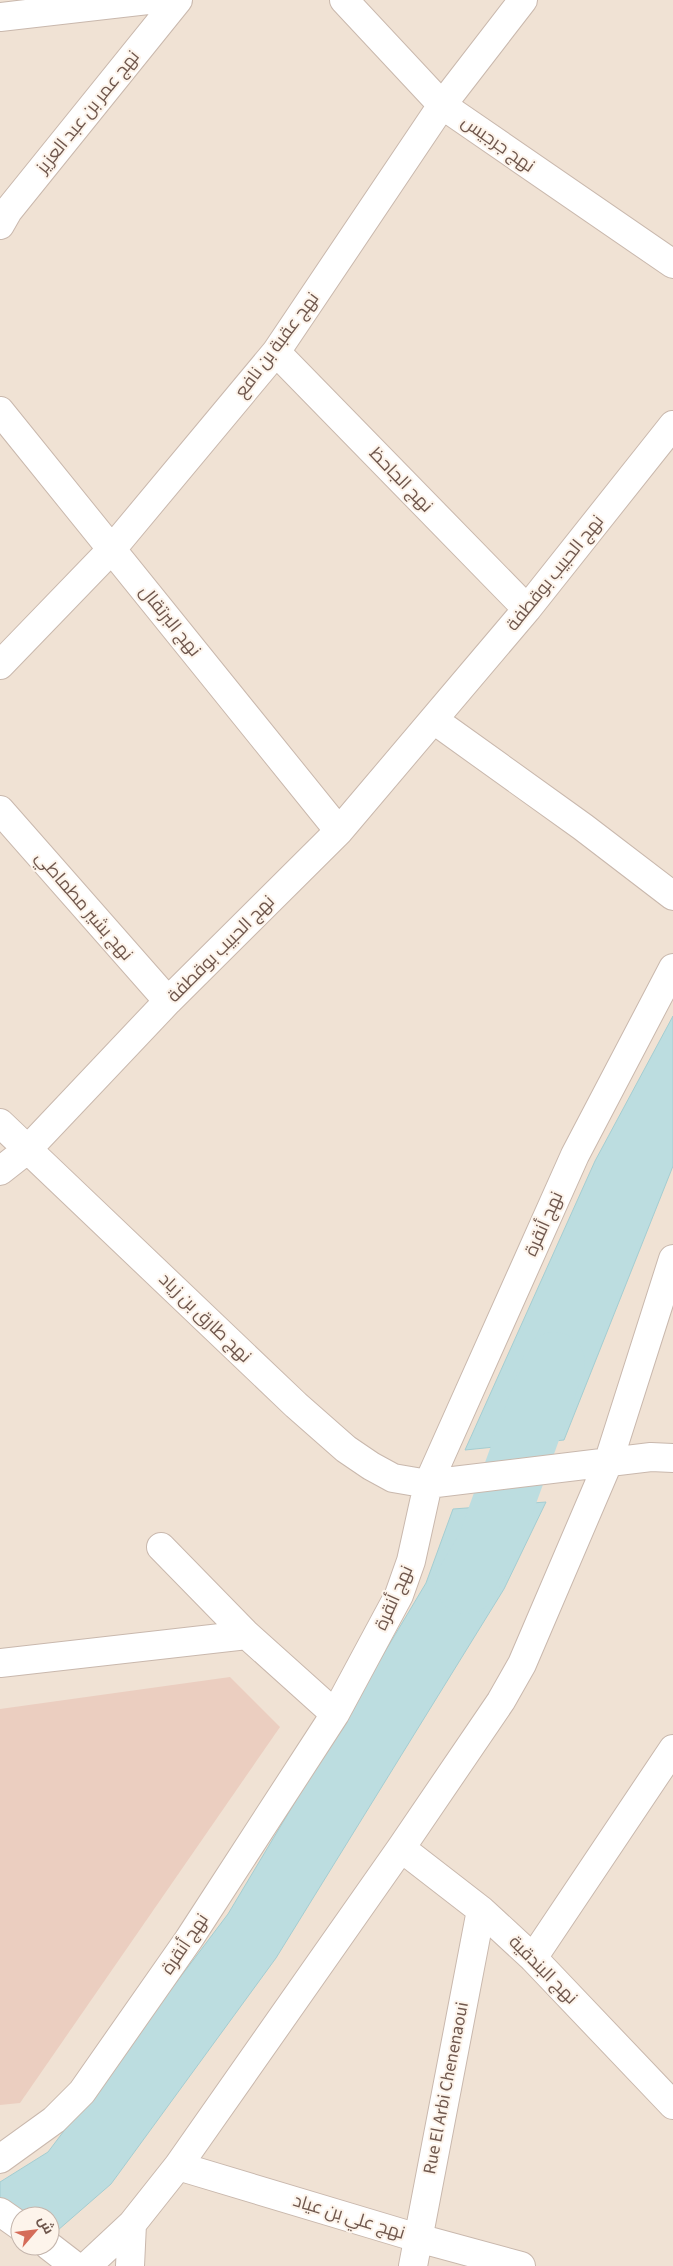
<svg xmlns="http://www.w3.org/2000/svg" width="673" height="2266" viewBox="0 0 673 2266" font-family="'Source Sans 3',Cairo,sans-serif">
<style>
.residential{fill:#f0e2d4;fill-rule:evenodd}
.water{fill:#bcdde0;stroke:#a4cdd1}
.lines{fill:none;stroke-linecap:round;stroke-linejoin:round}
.river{stroke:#bcdde0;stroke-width:62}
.building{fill:#ebcec0}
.street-casing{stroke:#c9b8ad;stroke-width:30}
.street{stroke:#fff;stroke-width:28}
.labels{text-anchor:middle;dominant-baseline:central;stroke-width:4;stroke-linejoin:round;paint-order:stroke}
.street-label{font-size:18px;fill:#6f574d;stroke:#fdf4eb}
</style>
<rect width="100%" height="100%" fill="#f9f0e5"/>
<path class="residential" d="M0,0H673V2266H0ZM20,2216H50V2246H20Z"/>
<path class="water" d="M673,1016V1166L564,1440L465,1450L595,1161Z
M546,1502L504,1589L276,1958L111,2184L50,2237V2216H20L0,2208V2182L48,2152L228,1914L426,1583L453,1509Z"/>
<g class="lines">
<path class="river" d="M466,1583L487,1548L554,1363"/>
</g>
<path class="building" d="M230,1677L280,1727L20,2103L0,2105V1709Z"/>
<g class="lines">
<defs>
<path id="street" d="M344,0L442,105L673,264
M0,17L148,0
M0,225L8,211L178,0
M276,352L527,609
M0,411L339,831
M0,665L112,549L276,352L442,105L523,0
M434,720L583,827L673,896
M0,810L168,1001
M0,1123L296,1405L346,1449L371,1466L393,1478L428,1484L651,1457L673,1458
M0,1171L28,1149L168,1001L339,831L527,609L673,425
M161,1547L247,1635L335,1714
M0,1663L247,1635
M401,1848L481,1910L533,1958L673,2105
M533,1958L673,1749
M0,2159L54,2120L82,2092L189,1939L335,1714L399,1595L411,1561L428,1484L575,1155L673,968
M178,2166L418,2238L521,2266
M0,2212L20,2226
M49,2246L75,2266
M87,2266L132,2224L178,2166L401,1848L501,1701L522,1664L608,1463L673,1259
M130,2266L132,2224
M413,2266L481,1910"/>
</defs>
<use href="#street" class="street-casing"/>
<use href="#street" class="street"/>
</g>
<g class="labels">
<g class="street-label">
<text transform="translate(88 112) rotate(-51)">نهج عمر بن عبد العزيز</text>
<text transform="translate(498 144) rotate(35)">نهج جرجيس</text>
<text transform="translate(277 345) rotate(-53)">نهج عقبة بن نافع</text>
<text transform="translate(401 480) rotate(46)">نهج الجاحظ</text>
<text transform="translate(555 573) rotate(-51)">نهج الحبيب بوقطفة</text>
<text transform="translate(170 621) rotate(51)">نهج البرتقال</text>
<text transform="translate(84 906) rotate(49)">نهج بشير مطماطي</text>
<text transform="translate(221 949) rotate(-45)">نهج الحبيب بوقطفة</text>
<text transform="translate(544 1224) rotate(-66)">نهج أنقرة</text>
<text transform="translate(205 1318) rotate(44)">نهج طارق بن زياد</text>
<text transform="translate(394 1598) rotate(-66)">نهج أنقرة</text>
<text transform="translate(185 1944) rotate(-56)">نهج أنقرة</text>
<text transform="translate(543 1970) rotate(45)">نهج البندقية</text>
<text transform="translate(446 2088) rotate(-79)">Rue El Arbi Chenenaoui</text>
<text transform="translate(349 2217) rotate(17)">نهج علي بن عياد</text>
</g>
</g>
<g transform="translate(35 2231) rotate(62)"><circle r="24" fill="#fdf4eb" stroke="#c4b5ac"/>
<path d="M0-4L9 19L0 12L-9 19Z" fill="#d56c59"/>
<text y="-8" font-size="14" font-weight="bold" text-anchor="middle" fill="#6f574d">ش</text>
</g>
</svg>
